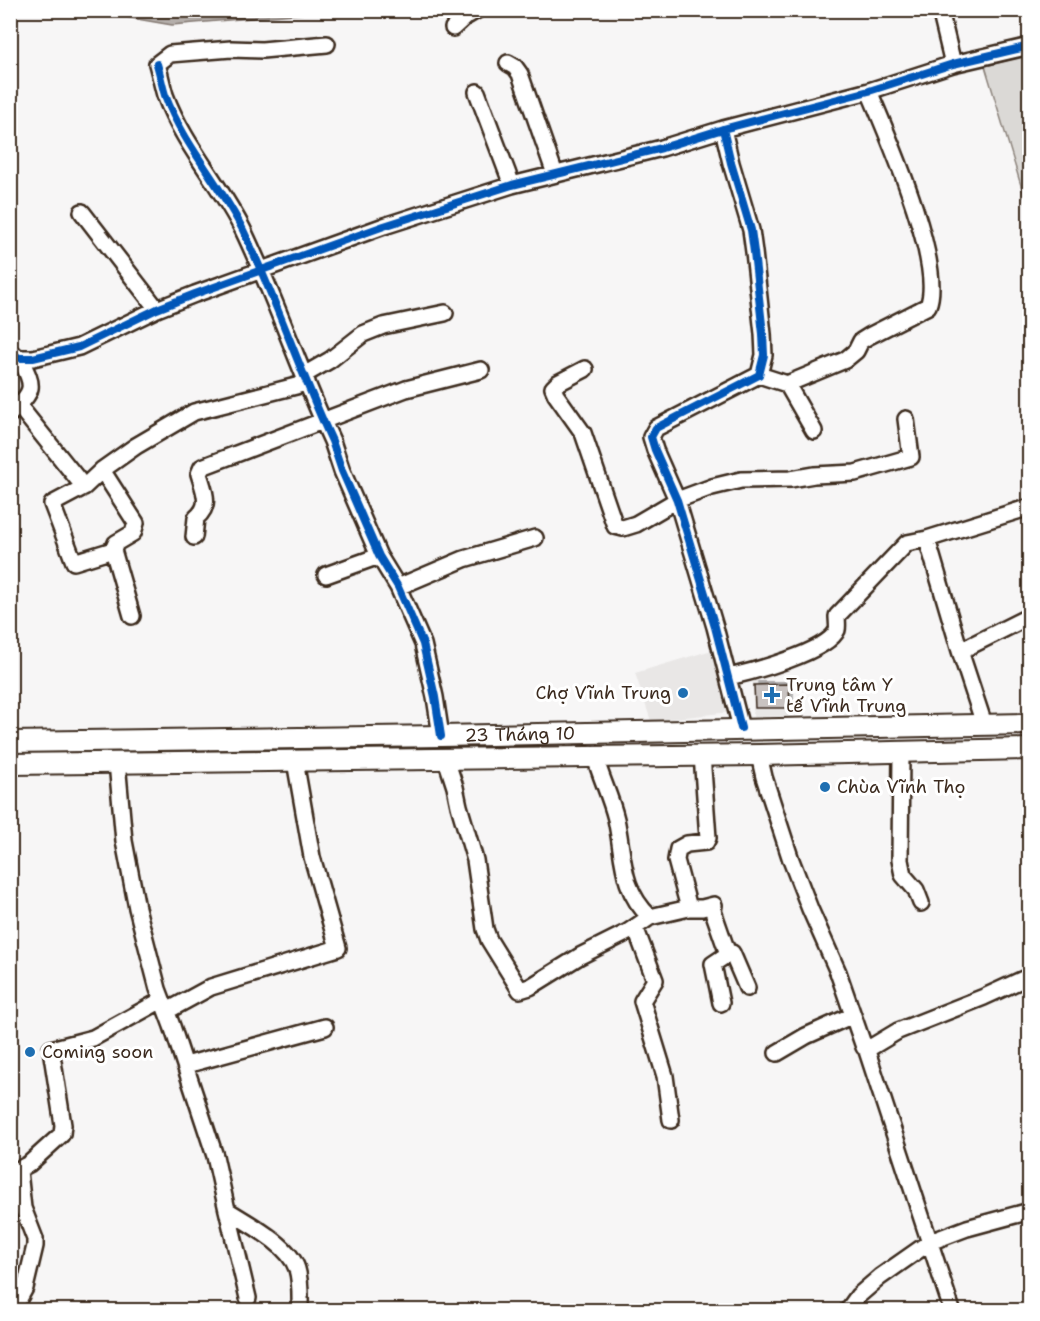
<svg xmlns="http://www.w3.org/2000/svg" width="1040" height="1321" viewBox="0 0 1040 1321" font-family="'Shantell Sans',sans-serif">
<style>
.built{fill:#e9e7e6}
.green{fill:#dbd9d6;stroke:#8b827a;stroke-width:1.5}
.water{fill:#b4aeaa;stroke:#847972;stroke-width:1.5}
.building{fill:#c9c3c1;stroke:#3b2a1e;stroke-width:1.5;filter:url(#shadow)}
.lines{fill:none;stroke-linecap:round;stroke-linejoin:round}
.minor-casing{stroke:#3b2a1e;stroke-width:20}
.major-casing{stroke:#3b2a1e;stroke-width:24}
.minor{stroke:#fff;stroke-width:15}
.major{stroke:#fff;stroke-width:20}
.cycleway-casing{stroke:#fff;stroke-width:11}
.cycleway{stroke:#0057b8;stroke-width:8}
.poi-dot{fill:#1f6fb2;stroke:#fff;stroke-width:2}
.labels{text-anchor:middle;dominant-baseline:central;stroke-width:6;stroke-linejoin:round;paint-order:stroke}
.poi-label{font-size:18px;fill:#3b2a1e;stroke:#fff;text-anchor:start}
.street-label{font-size:18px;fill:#3b2a1e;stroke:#fff}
</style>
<defs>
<filter id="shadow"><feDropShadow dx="4" dy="-4" stdDeviation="0" flood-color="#0004"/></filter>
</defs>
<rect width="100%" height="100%" fill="#f7f6f6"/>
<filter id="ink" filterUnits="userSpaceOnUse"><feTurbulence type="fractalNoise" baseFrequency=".0167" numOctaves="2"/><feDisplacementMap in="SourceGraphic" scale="12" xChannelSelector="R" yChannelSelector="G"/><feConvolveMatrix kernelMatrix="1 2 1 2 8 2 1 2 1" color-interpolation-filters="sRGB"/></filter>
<g filter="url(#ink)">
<path class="built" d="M712,650L730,712L651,721L635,673Z
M753,681H790L792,716L753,717Z"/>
<path class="green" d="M1029,55H1030L1029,212L985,66Z"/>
<path class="water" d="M91,11V10L329,11L172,25Z"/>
<path class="building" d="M789,684L790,708H755L754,685Z"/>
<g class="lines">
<defs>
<path id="minor" d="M940,10L953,64
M453,28L465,17L477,10
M327,44L262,50L231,49L170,54L157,64C160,74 162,85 165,95C183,144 220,184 243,230C276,299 300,372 332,441L342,471L379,556L398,587L423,644L435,697L441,736
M508,63L515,67L520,74L555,174
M477,92L512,185
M723,129L731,163L751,230L754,252L763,334L764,355L759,375L656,428L651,437L655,450L677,500L715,627L741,728
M82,212L157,309
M10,353L20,358H33L79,347L157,309L195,294L384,226L512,185L662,148L723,129L869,91L953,64L1030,46
M585,369L558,383L553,388L556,395L583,433L615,526L623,528L636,524L677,500L712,487L741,480L791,479L814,475L855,473L911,457L906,419
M304,375L330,360L363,334L383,326L445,313
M759,375L787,384L845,360L856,351L861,341L869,336L928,306C945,265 887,134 869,91
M787,384L814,431
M19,406L84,487
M10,414C35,389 35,389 20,358
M102,470L136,523L133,533L116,543L113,550L132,616
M194,537L196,518C212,505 204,491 199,474L202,467L406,389L481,370
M113,550L74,562L52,504L84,487L102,470L136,446L194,412L296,386L307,382
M326,575L379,556
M398,587L464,559L535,538
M960,651L1030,616
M729,677C751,672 828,652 837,630C838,627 837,620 837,616L907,543L927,539
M984,724L960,651L927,539L1030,507
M901,753L900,860L903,875L916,890L921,903
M759,755L764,777L791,860L810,909L838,972L864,1047L873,1046L898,1031L984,997L1030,976
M595,757C601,778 611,798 616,819C624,855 620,889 650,917L689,908L676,860L678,849L687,844L706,842L708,838L702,755
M446,759L455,787L459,806L475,860L485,929L489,940L520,990L530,987L580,956L628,932L650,917
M117,762L124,841L137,908L158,989L172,1026L215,1156L227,1210C247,1223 289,1244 297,1269C301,1282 300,1297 300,1310
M689,908H702L714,905L713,911L728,954L732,953L747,988
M635,927L655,980L642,1001L665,1076L671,1120
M721,1003L713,964L728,954
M167,1011L211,987L338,948L312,857L295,761
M866,1048L952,1310
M777,1053L806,1036L853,1015
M186,1065L325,1027
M10,1174L29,1164L62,1134L63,1125L51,1049L93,1038L162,1000
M227,1210L248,1298
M13,1310L25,1288L35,1246V1239L23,1208L19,1171
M848,1310L858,1296L880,1277L930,1242L967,1228L1030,1211"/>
<g id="major">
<path id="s1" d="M10,742L441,736L1030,724"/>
<path d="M10,764L759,755L1030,749"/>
</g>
</defs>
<use href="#minor" class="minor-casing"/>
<use href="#major" class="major-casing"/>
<use href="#minor" class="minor"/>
<use href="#major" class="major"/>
<defs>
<path id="cycleway" d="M157,64C160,74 162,85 165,95C183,144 220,184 243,230C276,299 300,372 332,441L342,471L379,556L398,587L423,644L435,697L441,736
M723,129L731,163L751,230L754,252L763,334L764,355L759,375L656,428L651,437L655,450L677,500L715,627L741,728
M10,353L20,358H33L79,347L157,309L195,294L384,226L512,185L662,148L723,129L869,91L953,64L1030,46"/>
</defs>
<use href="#cycleway" class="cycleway-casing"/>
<use href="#cycleway" class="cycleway"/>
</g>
</g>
<g class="poi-dot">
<circle cx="683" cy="693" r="6"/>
<path d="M769 686h6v6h6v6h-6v6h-6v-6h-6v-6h6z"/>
<circle cx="825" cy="787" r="6"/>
<circle cx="30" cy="1052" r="6"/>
</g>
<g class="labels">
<g class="poi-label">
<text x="786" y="685">Trung tâm Y<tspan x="786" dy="21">tế Vĩnh Trung</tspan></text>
<text x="671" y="693" text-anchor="end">Chợ Vĩnh Trung</text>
<text x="837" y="787">Chùa Vĩnh Thọ</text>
<text x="42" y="1052">Coming soon</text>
</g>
<g class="street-label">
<text stroke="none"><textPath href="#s1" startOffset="510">23 Tháng 10</textPath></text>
</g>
</g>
<rect width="1040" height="1321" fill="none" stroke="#fff" stroke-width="36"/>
<rect x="18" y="18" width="1004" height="1285" fill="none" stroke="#3b2a1e" stroke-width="2" filter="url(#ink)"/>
</svg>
